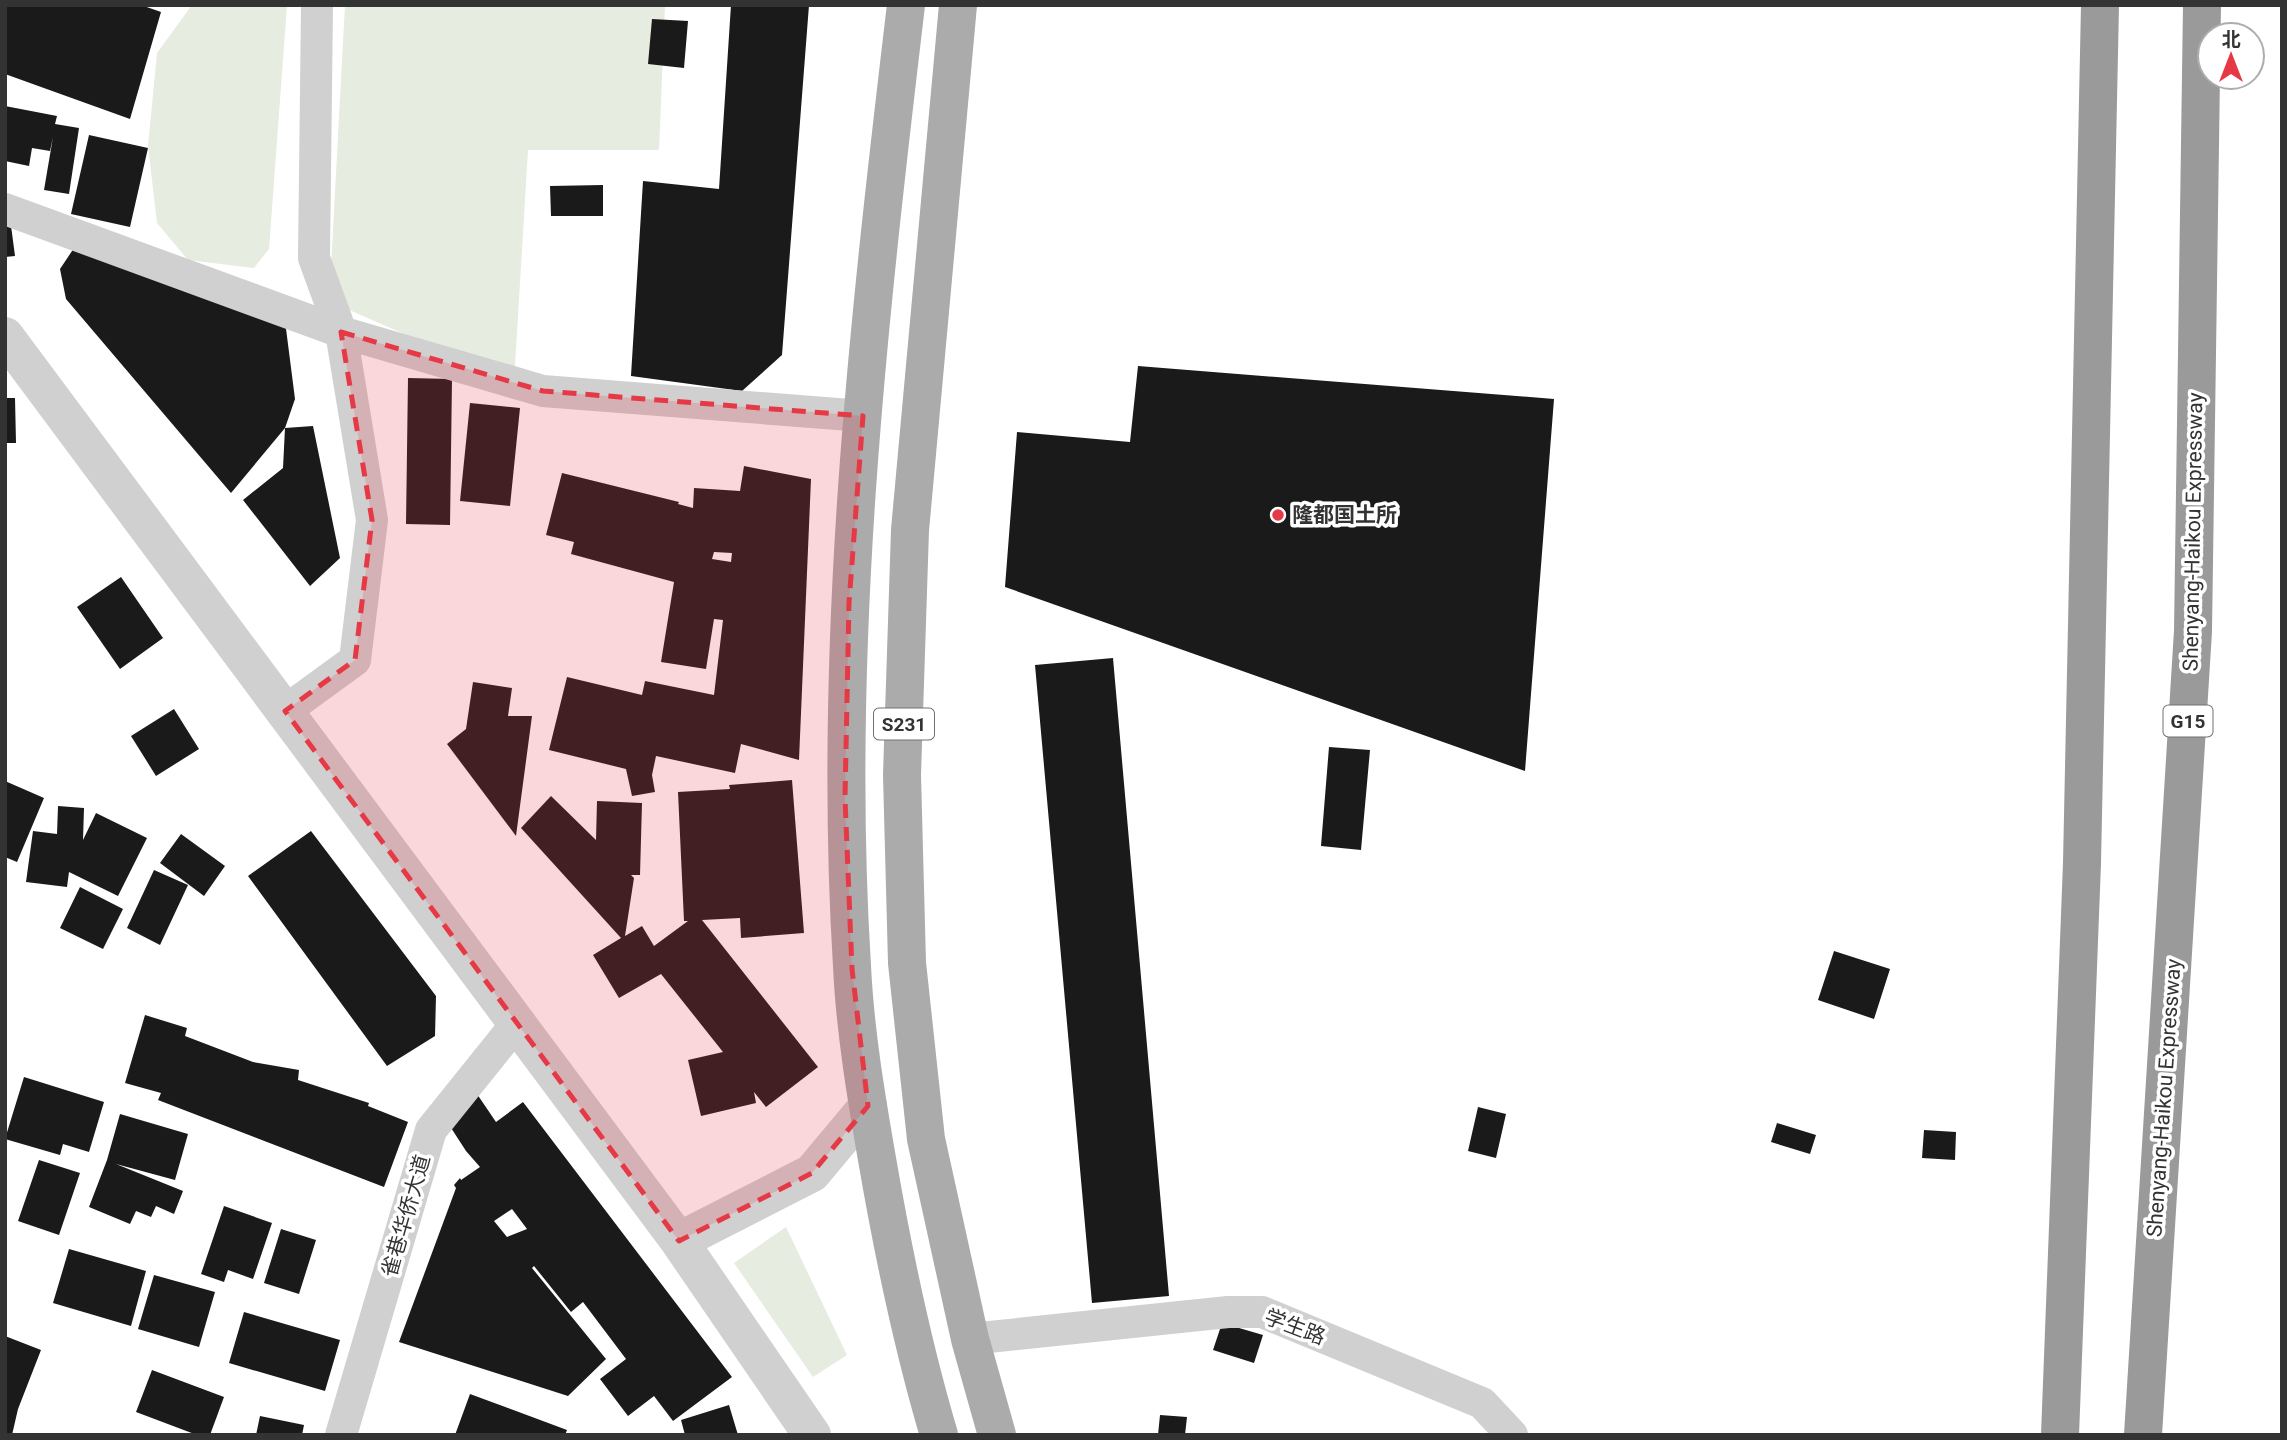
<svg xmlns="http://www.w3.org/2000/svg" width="2287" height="1440" viewBox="0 0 2287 1440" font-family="Roboto,'Noto Sans SC',sans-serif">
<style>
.green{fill:#e6ecdf}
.building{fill:#1a1a1a;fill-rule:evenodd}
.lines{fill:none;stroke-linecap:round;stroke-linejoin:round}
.minor{stroke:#d0d0d0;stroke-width:32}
.tertiary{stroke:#d0d0d0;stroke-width:38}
.primary{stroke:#ababab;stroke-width:38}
.motorway{stroke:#9a9a9a;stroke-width:38}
.marked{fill:#e63946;fill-opacity:0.2;stroke:#e63946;stroke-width:5;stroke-dasharray:14 9;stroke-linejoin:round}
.poi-dot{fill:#e63946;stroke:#fff;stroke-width:2.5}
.labels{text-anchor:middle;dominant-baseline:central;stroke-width:7;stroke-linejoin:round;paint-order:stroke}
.shield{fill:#fff;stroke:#707070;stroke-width:2}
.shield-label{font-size:19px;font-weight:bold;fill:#333}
.poi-label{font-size:21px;font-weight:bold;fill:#333;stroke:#fff;text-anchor:start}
.street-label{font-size:21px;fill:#333;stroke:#fff}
</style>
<rect width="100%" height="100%" fill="#fff"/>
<path class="green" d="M192,5H287L269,249L254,268L188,260L157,223L148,146L157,53Z
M345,5H665L659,150H528L514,382L347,309L330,286Z
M786,1227L847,1355L813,1377L734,1263Z"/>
<path class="building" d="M5,5H141L161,12L130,119L5,74Z
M731,5H809L782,355L742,391L631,376L643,181L719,189Z
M652,19L688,21L684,68L648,64Z
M5,106L57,116L55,124L79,128L69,194L44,190L53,137L50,151L32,148L29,166L5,161Z
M89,135L148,148L130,227L71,214Z
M603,185V216H551L550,186Z
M5,218H10L15,256L5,257Z
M78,242L284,313L295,399L285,428L231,493L66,299L60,269Z
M1138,366L1554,399L1525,771L1005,587L1017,432L1130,442Z
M408,378L452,379L450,525L406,524Z
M5,398H15L16,443H5Z
M470,403L520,408L510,506L460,501Z
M313,426L340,558L310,586L243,500L283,468L285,428Z
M744,466L811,479L799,760L741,744L735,773L656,756L652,775L655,792L632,796L626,769L549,750L567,677L642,695L645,681L714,695L723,620L714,619L706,669L661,662L674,582L571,554L574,542L546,535L562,473L679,502L678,504L693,508L694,488L740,491ZM714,552L732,553L731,562L712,559Z
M121,577L163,638L120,669L77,607Z
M1113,658L1169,1296L1092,1303L1035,665Z
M473,682L512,688L508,716H532L516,836L447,744L466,729Z
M174,709L199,749L156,776L131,736Z
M1329,747L1370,750L1361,850L1321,846Z
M792,780L804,933L741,938L740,918L702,920L818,1067L766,1107L754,1092L756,1103L701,1116L688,1060L723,1052L661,974L619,998L593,955L621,938L521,828L551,796L596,840L597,801L642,803L640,875H631L634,878L625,936L642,926L654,946L688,921H684L678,792L730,789L729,785Z
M5,781L44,798L17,862L5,857Z
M58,806L84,808L83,840L96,813L147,838L118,896L69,872L67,887L26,882L33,831L57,834Z
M311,831L436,996L435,1036L387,1066L248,876Z
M181,834L225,866L204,896L160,863Z
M154,870L188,885L160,945L127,928Z
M80,887L123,909L103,949L60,928Z
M1834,951L1890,969L1874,1019L1818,1000Z
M145,1015L187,1028L185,1036L253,1062L299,1070L298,1080L369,1103L368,1106L408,1122L384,1187L158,1100L161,1093L125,1083Z
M24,1077L104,1102L89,1152L63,1144L60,1155L5,1139Z
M477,1094L496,1122L523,1102L732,1377L673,1421L654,1396L628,1416L600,1379L626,1359L583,1302L571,1312L534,1266L532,1268L606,1359L568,1396L399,1342L456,1188L454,1185L460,1178L461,1180L480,1167L466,1151L444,1117ZM512,1209L527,1229L507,1237L494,1221Z
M1478,1107L1506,1114L1496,1158L1468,1151Z
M120,1114L188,1134L175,1180L116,1164L183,1191L174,1214L156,1206L151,1217L136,1211L130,1224L89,1207L107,1160Z
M1777,1123L1816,1135L1810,1154L1771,1142Z
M1924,1130L1956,1132L1955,1160L1922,1158Z
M39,1160L80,1173L59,1235L18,1221Z
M224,1206L272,1223L253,1279L228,1270L224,1282L201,1274Z
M281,1229L316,1240L299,1294L264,1283Z
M69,1249L146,1271L131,1326L53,1303Z
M154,1275L215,1292L199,1347L138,1329Z
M244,1312L340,1340L325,1391L229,1363Z
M1222,1323L1263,1335L1254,1363L1213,1350Z
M5,1336L41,1350L18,1409L12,1435H5Z
M152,1370L224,1397L210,1435H197L136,1412Z
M470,1394L567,1430L565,1435H455Z
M729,1405L738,1435H685L681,1420Z
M1160,1415L1187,1417L1185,1435H1158Z
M260,1416L304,1425L302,1435H256Z"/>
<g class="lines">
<path class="minor" d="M5,209L341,332L543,391L863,416
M285,711L355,660L372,520L341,332L314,258L317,5
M970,1339L1228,1312H1262L1482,1403L1512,1435
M341,1435L431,1130L517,1023"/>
<path class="tertiary" d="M5,336L679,1241L812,1435
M679,1241L812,1173L868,1106"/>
<path class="primary" d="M906,5C868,324 832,645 852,966C855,1030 866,1096 877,1159C893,1252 912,1344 939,1435
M958,5L910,530L902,775L907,963L926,1139L970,1339L997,1435"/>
<path class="motorway" d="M2060,1435L2082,863L2100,5
M2143,1435L2193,631L2202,5"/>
</g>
<path class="marked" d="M341,332L543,391L863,416L849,603L845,798L852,969L868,1106L812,1173L679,1241L285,711L355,660L372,520Z"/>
<circle class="poi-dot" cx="1278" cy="515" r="7"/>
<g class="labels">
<g class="shield">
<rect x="2163.5" y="705.5" width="49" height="31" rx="5"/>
<rect x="874" y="708.5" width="60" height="31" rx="5"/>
</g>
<g class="shield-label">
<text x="2188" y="721">G15</text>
<text x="904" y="724">S231</text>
</g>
<g class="poi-label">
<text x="1292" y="515">隆都国土所</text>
</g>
<g class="street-label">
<text transform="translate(2193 532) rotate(-89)">Shenyang-Haikou Expressway</text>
<text transform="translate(2164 1098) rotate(-86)">Shenyang-Haikou Expressway</text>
<text transform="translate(406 1216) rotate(-74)">雀巷华侨大道</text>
<text transform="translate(1295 1327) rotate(21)">学生路</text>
</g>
</g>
<rect width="2287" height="1440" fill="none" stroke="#333333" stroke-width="14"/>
<g transform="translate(2231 56)"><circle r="33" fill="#ffffff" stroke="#adadad" stroke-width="2"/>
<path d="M0-5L12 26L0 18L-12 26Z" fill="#e63946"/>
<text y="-10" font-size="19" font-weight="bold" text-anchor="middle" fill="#333333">北</text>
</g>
</svg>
